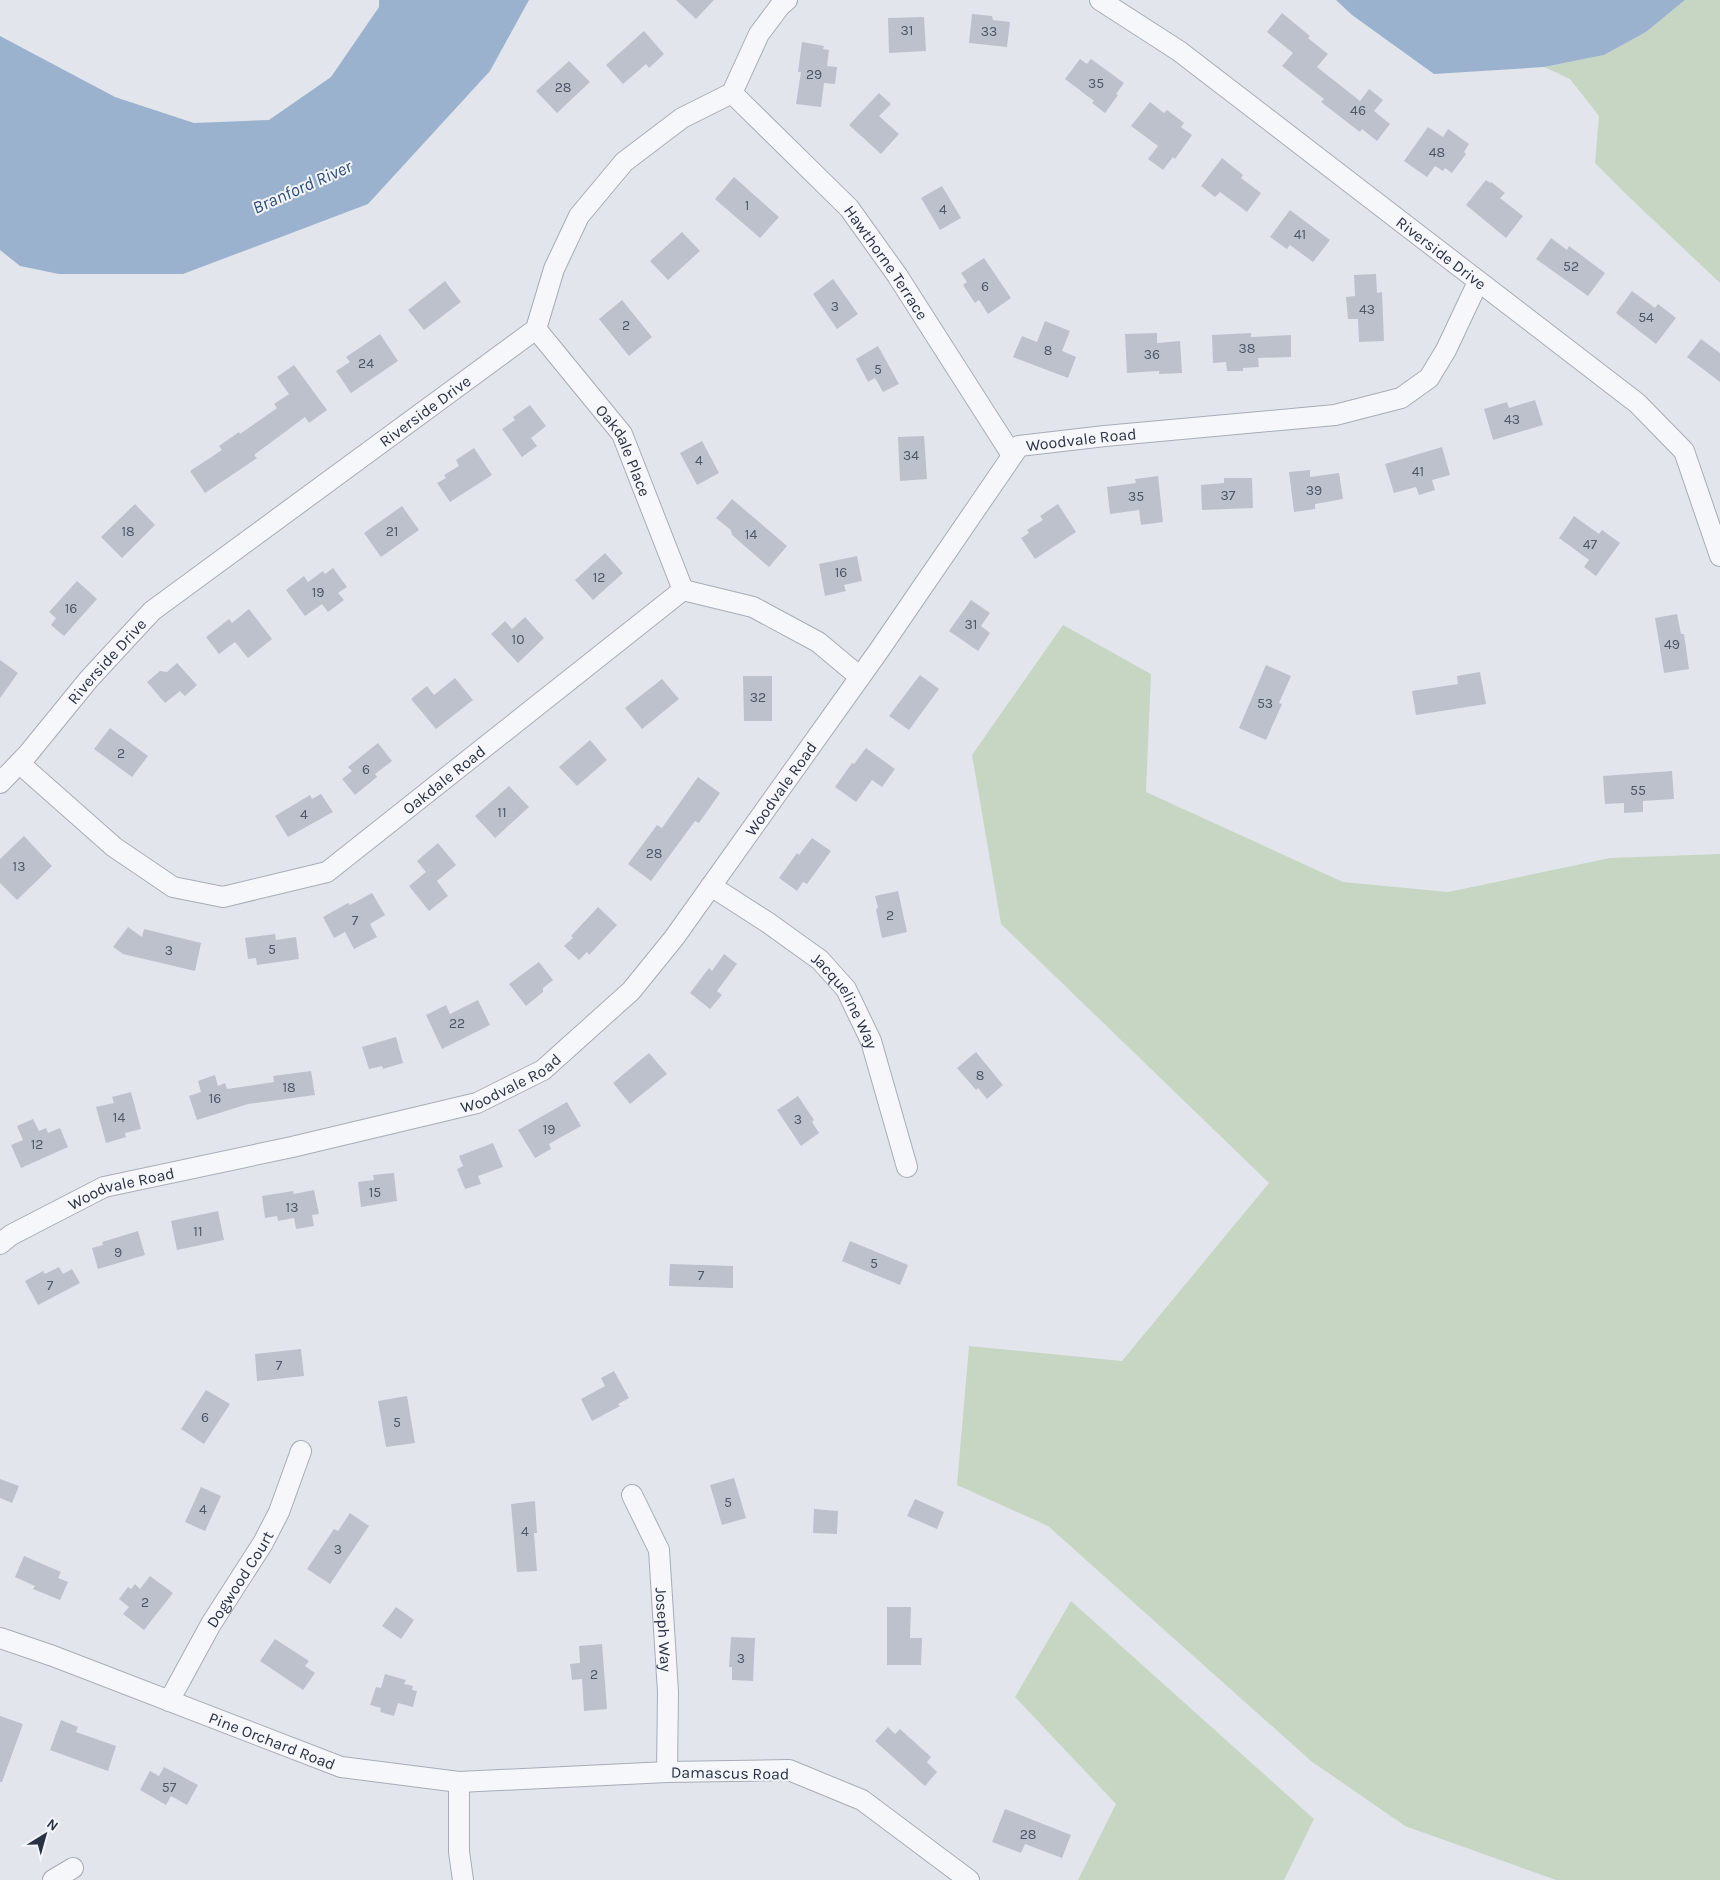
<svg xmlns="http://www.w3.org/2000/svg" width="1720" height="1880" font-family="Karla,sans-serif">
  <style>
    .green { fill: #c7d6c3 }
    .water { fill: #9bb2ce }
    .building { fill: #bcc1cc }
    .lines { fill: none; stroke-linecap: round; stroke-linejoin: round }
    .minor-casing { stroke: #a7acb7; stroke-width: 22 }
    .minor { stroke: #f6f7fa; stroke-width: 20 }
    .labels { text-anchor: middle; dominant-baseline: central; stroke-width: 4; stroke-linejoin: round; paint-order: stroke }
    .number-label { font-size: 14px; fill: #4e5667 }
    .street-label { font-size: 16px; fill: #293245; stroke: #f2f5f9 }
    .water-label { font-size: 18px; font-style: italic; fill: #2f4f7d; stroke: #f2f5f9 }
  </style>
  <rect width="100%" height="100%" fill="#e2e6ec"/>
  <path class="green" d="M1685,0h35v283l-91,-86 -34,-34 4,-47 -29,-37 -26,-12 60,-12 42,-23z
    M1063,625l88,49 -5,118 197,90 105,10 162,-34 110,-4v1026h-164l-151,-54 -94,-65 -263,-235 -91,-41 12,-139 153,15 147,-178 -268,-259 -29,-169z
    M1071,1601l243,218 -30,61h-206l38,-76 -101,-107z"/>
  <path class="water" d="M379,0h150l-39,71 -122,133 -185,70h-124l-39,-8 -20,-16v-214l115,61 79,26 75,-3 62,-43 48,-70z
    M1336,0h349l-39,32 -42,23 -60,12 -110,7 -82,-59z"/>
  <path class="building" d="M676,0h38l-18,19z
    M1282,13l28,23 -2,2 20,16 -11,13 43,34 9,-12 14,11 -9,11 16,13 -13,17 -15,-12 -2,3 -39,-30 3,-3 -42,-33 11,-13 -26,-21z
    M972,14l20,2 1,4 17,2 -3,25 -38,-4z
    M924,17l2,34 -37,2 -1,-35z
    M644,31l20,23 -15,14 -3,-4 -23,20 -17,-19z
    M802,42l22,4 -1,3 6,1 -2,16 10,1 -2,17 -11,-1 -3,24 -25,-3 5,-32h-3z
    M1080,59l7,5 4,-5 33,24 -8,11 2,1 -13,18 -13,-10 2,-2 -29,-22z
    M569,61l21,21 -33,31 -21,-22z
    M879,93l12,11 -12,12 20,18 -18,20 -32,-29z
    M1150,102l14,11 3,-3 17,13 -3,4 11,8 -17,24 -2,-2 -10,13 -15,-11 10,-13 -27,-20z
    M1428,127l15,10 5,-8 21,15 -5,8 2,2 -14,19 -7,-5 -2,3 -8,-5 -8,11 -23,-16z
    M1222,158l21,17 -2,3 20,15 -14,19 -27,-20 -5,5 -14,-11z
    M734,177l45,40 -19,21 -45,-39z
    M1486,180l4,3 1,-1 14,11 -5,5 23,18 -17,22 -40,-33z
    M942,186l19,32 -21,12 -19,-32z
    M1290,210l40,30 -17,22 -23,-17 -3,4 -17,-12z
    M682,232l18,19 -32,29 -18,-19z
    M1551,238l16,12 2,-4 36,27 -17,23 -52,-37z
    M984,258l27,40 -23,16 -9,-14 -4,3 -12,-18 4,-3 -6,-9z
    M1376,274l1,19 5,-1 2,49 -25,1 -1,-23h-10l-2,-22 9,-1 -1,-21z
    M833,279l25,35 -21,15 -24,-35z
    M445,281l16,21 -37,28 -16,-20z
    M1632,291l23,17 3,-4 18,14 -20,26 -40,-31z
    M622,300l30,37 -23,19 -30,-37z
    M1045,321l25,10 -8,20 14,6 -8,21 -55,-21 9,-21 15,6z
    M1157,333v10l23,-2 2,32 -23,1v-3l-32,2 -2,-39z
    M1251,333v4l40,-2v22l-33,1 1,9 -16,1v3h-16l-1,-9 -13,1 -1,-28z
    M380,334l18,27 -47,32 -15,-22 14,-9 -4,-5z
    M1701,339l19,14v29l-33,-25z
    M878,346l21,38 -16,8 -8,-14 -7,4 -12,-23z
    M294,365l33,45 -18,13 -4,-6 -51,38 3,3 -52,35 -15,-22 32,-21 -3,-4 20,-14 1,2 37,-26 -3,-4 15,-10 -12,-17z
    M1535,400l8,25 -50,15 -9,-31 23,-7 2,6z
    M530,405l16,21 -15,12 6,8 -15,11 -20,-28 13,-9 -2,-3z
    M924,436l3,43 -27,2 -2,-44z
    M702,441l17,32 -22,12 -17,-32z
    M1442,447l8,28 -18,5 3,10 -16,5 -3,-8 -22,6 -9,-29z
    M474,448l18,27 -42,27 -13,-19 9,-5 -2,-3 15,-9 -3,-6z
    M1310,470v7l29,-4 4,26 -28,5v5l-21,3 -5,-40z
    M1158,476l5,46 -22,3 -2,-15 -29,4 -3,-27 29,-4 -1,-4z
    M1224,478h28l1,30 -51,2 -1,-25 23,-2z
    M732,499l55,47 -18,21 -37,-32 -1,-5 -15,-12z
    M135,504l20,21 -33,33 -21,-21z
    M1058,504l18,28 -41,27 -14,-21 8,-5 -2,-3 16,-10 -3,-4z
    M402,506l17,24 -38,27 -17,-24z
    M1574,516l25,18 3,-4 18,13 -24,33 -12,-9 5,-7 -30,-22z
    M605,553l18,20 -30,27 -18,-20z
    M857,556l5,25 -18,4 2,6 -21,5 -6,-32z
    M333,568l14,19 -9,6 6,7 -16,12 -6,-8 -17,12 -19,-26 18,-14 4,6 15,-11 2,3z
    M77,581l20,18 -33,37 -13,-11 5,-7 -7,-6z
    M971,600l19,13 -9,13 9,7 -12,18 -29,-20z
    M249,609l23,30 -24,19 -13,-16 -16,12 -13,-17 23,-18 3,4z
    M1677,614l4,20h3l5,35 -25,4 -9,-55z
    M525,617l19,21 -26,25 -27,-29 14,-13 7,8z
    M0,660l18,13 -18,25z
    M177,663l20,22 -12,11 -5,-5 -15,12 -18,-21 13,-11 7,1z
    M1266,665l25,11 -12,27 3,1 -16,36 -27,-12z
    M1480,672l6,32 -70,11 -4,-24 46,-7 -1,-8z
    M920,675l19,14 -30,41 -20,-14z
    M743,676h29v45h-28z
    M455,678l18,22 -37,29 -25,-30 16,-13 7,9z
    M662,679l17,20 -37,30 -17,-21z
    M110,728l38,28 -16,21 -38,-28z
    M590,740l17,20 -30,26 -18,-19z
    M378,743l14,18 -17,13 2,3 -22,18 -13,-16 10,-8 -4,-4z
    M866,748l29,21 -13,18 -10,-7 -16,22 -21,-15 17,-24 2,1z
    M1672,771l2,28 -31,2v11l-19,1v-10l-19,1 -2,-28z
    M698,777l22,16 -21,30 -4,-2 -44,60 -23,-17 29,-39 5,3z
    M509,786l20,21 -34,31 -20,-22z
    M321,794l12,18 -45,25 -13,-21 35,-21 2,4z
    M24,836l28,30 -35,34 -17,-17v-24z
    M812,838l19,13 -24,33 -4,-2 -6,9 -18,-13 18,-25 2,2z
    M438,843l18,22 -19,16 11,15 -19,15 -20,-25 17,-14 -9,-11z
    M898,891l9,41 -25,6 -6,-28 2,-3 -3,-11z
    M372,893l13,22 -15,9 7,13 -23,12 -9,-17 -11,6 -11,-21 25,-14 2,2z
    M598,907l19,18 -28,30 -2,-3 -8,8 -15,-14 9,-8 -2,-2z
    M128,927l14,10 2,-8 57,14 -6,28 -72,-17 -10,-7z
    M275,934l1,6 20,-3 3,22 -42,6 -1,-7 -8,1 -3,-21z
    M724,954l13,10 -20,27 5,4 -12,14 -20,-16 19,-25 3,3z
    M539,962l14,18 -10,8v4l-17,14 -17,-22z
    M478,1000l12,25 -48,24 -16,-34 20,-10 4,9z
    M396,1037l7,26 -20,6 -1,-3 -13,3 -7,-22z
    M976,1052l27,33 -16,14 -9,-11 -2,2 -19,-22z
    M649,1053l18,21 -37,30 -17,-21z
    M311,1071l4,24 -67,9 -51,16 -8,-24 12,-4 -3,-11 17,-6 3,11 7,-3 2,6 47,-7 -1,-6z
    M131,1092l10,37 -16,4 1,4 -20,6 -10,-36 18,-4 -2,-6z
    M798,1096l16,24 -2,2 7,11 -18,13 -24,-36z
    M567,1102l14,24 -32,18 2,5 -16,9 -17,-28z
    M33,1119l6,12 7,-3 2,5 12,-5 8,19 -47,21 -10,-23 12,-5 -6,-14z
    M493,1143l10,24 -25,9 3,8 -16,5 -8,-20 6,-3 -4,-10z
    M394,1173l3,28 -36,6 -3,-25 16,-2 -1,-5z
    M314,1190l5,24 -7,1 2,11 -18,3 -2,-11 -16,3 -1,-5 -12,2 -3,-22 31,-5 1,3z
    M218,1211l6,29 -47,10 -6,-29z
    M138,1231l7,24 -47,14 -6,-21 11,-3 -1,-3z
    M850,1241l58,24 -8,20 -58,-24z
    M670,1264l63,2v22l-64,-2z
    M59,1267l4,7 9,-5 8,14 -42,22 -13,-24 18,-10 2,3z
    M301,1349l3,27 -47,5 -2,-27z
    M614,1371l15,27 -11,6 2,2 -28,15 -11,-22 24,-13 -4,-8z
    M206,1390l24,14 -26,40 -23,-15z
    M407,1396l8,47 -29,4 -8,-46z
    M734,1478l12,40 -24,7 -12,-40z
    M0,1479l19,7 -7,17 -12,-5z
    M201,1487l20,9 -16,35 -20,-9z
    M915,1499l29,13 -7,17 -30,-13z
    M535,1501l2,32h-3l3,38 -20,1 -6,-68z
    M814,1509l24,2 -1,23 -24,-1z
    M350,1513l19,13 -39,58 -23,-15 27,-40 4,2z
    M24,1556l37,16 -3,6 10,4 -8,18 -27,-11 2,-3 -20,-9z
    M150,1576l23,17 -29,37 -21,-16 6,-7 -10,-8 9,-12 3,2 4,-5 5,5z
    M396,1607l18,13 -13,19 -19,-13z
    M887,1607h24l-1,31h12l-1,27h-34z
    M731,1637l24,1 -2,43 -21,-1v-13h-3z
    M275,1639l34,22 -4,5 10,7 -12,17 -43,-29z
    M602,1644l5,65 -23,2 -2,-32 -10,1 -2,-16 10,-1 -1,-17z
    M385,1674l21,6 -2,4 9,2 -1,4 5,1 -4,16 -15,-4 -4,13 -14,-4 1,-4 -11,-3 6,-18 5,1z
    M0,1716l23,8 -21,58h-2z
    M61,1720l17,7 -2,5 40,14 -8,25 -58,-21z
    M888,1727l7,7 5,-5 31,28 -4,5 10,10 -12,14 -50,-45z
    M164,1767l34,18 -11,20 -16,-9 -5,9 -26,-15 10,-19 9,5z
    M1005,1809l66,26 -9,23 -37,-14 -4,9 -29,-11z"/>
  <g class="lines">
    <defs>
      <g id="minor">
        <path id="s1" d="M1100,0l79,51 458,352 47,48 36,105"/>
        <path id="s2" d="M732,93l117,115 48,67 115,180"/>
        <path id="s3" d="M536,329l86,105 61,156"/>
        <path id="s4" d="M19,763l95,84 59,40 50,10 104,-25 356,-282 70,17 65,35 42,35"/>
        <path id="s5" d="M0,783l27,-28 62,-76 63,-68 384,-282 18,-60 25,-53 45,-54 58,-44 50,-25 27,-59 21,-28 7,-6"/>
        <path id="s6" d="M711,886l56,36 53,38 26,29 25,52 36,126"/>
        <path id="s7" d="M0,1244l11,-9 93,-48 188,-40 185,-44 66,-33 88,-79 43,-53 206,-289 139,-203 86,-10 230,-21 66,-17 28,-20 17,-28 32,-68"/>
        <path id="s8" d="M632,1495l27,55 9,142 -1,80"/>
        <path id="s9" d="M0,1638l53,18 288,111 118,15 208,-10 122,-2 73,30 107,80"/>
        <path id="s10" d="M169,1701l42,-77 52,-81 16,-31 22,-61"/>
        <path d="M459,1782v70l4,28"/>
        <path d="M53,1880l20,-12"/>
      </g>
    </defs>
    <use href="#minor" class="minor-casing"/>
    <use href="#minor" class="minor"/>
  </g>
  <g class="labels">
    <g class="number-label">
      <text x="907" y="30">31</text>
      <text x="989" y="31">33</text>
      <text x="814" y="74">29</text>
      <text x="1096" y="83">35</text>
      <text x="563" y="87">28</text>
      <text x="1358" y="110">46</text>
      <text x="1437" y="152">48</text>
      <text x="747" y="205">1</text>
      <text x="943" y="209">4</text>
      <text x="1300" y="234">41</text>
      <text x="1571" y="266">52</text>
      <text x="985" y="286">6</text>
      <text x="835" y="306">3</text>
      <text x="1367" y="309">43</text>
      <text x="1646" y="317">54</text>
      <text x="626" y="325">2</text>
      <text x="1247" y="348">38</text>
      <text x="1048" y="350">8</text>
      <text x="1152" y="354">36</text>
      <text x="366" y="363">24</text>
      <text x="878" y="369">5</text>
      <text x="1512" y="419">43</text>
      <text x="911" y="455">34</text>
      <text x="699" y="460">4</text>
      <text x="1418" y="471">41</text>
      <text x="1314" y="490">39</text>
      <text x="1228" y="495">37</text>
      <text x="1136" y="496">35</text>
      <text x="128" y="531">18</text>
      <text x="392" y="531">21</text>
      <text x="751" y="534">14</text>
      <text x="1590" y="544">47</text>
      <text x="841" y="572">16</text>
      <text x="599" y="577">12</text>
      <text x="318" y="592">19</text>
      <text x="71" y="608">16</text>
      <text x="971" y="624">31</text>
      <text x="518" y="639">10</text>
      <text x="1672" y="644">49</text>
      <text x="758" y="697">32</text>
      <text x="1265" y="703">53</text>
      <text x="121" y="753">2</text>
      <text x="366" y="769">6</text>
      <text x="1638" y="790">55</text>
      <text x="502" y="812">11</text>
      <text x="304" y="814">4</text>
      <text x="654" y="853">28</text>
      <text x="19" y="866">13</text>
      <text x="890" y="915">2</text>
      <text x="355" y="920">7</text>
      <text x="272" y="949">5</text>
      <text x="169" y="950">3</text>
      <text x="457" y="1023">22</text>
      <text x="980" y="1075">8</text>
      <text x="289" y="1087">18</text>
      <text x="215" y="1098">16</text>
      <text x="119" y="1117">14</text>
      <text x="798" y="1119">3</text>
      <text x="549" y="1129">19</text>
      <text x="37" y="1144">12</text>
      <text x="375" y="1192">15</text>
      <text x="292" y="1207">13</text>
      <text x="198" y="1231">11</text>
      <text x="118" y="1252">9</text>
      <text x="874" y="1263">5</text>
      <text x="701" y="1275">7</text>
      <text x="50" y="1285">7</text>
      <text x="279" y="1365">7</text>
      <text x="205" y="1417">6</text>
      <text x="397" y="1422">5</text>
      <text x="728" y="1502">5</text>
      <text x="203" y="1509">4</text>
      <text x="525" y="1531">4</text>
      <text x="338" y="1549">3</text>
      <text x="145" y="1602">2</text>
      <text x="741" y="1658">3</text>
      <text x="594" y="1674">2</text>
      <text x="169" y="1787">57</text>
      <text x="1028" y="1834">28</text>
    </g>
    <g class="street-label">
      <text stroke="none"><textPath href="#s1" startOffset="425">Riverside Drive</textPath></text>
      <text stroke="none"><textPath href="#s2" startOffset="230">Hawthorne Terrace</textPath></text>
      <text stroke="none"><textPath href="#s5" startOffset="568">Riverside Drive</textPath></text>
      <text stroke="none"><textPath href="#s7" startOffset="1425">Woodvale Road</textPath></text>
      <text stroke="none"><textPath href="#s3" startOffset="151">Oakdale Place</textPath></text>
      <text stroke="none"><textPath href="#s5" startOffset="162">Riverside Drive</textPath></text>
      <text stroke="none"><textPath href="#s4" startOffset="505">Oakdale Road</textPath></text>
      <text stroke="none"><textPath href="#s7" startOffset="945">Woodvale Road</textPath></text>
      <text stroke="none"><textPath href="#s6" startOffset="180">Jacqueline Way</textPath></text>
      <text stroke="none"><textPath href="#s7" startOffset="540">Woodvale Road</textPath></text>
      <text stroke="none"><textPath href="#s7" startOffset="135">Woodvale Road</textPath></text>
      <text stroke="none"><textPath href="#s10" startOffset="141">Dogwood Court</textPath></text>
      <text stroke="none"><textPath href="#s8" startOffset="141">Joseph Way</textPath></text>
      <text stroke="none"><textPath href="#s9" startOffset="291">Pine Orchard Road</textPath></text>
      <text transform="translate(730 1773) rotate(1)">Damascus Road</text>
    </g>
    <g class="water-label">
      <text transform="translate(302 187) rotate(-24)">Branford River</text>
    </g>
  </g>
  <g transform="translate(45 1835) rotate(37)" stroke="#f2f5f9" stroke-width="4" paint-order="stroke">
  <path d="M0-4L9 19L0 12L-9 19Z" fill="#293245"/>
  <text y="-8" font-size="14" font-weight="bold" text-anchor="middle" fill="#293245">N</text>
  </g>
</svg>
